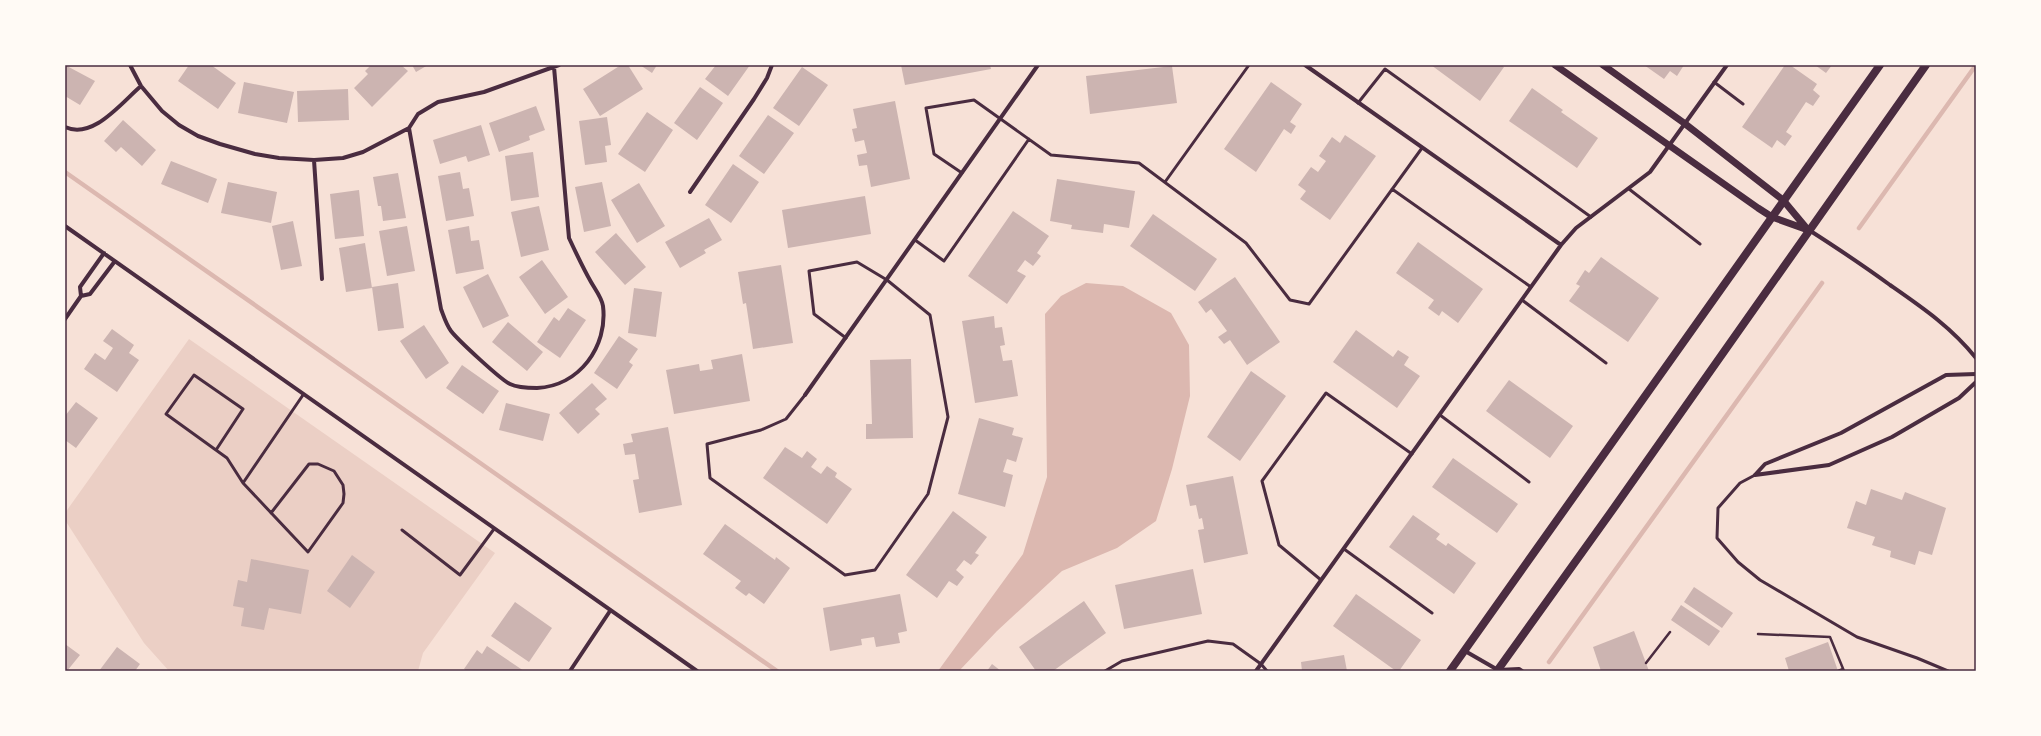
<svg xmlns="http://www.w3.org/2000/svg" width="2041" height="736" font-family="Quicksand,sans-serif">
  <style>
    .green { fill: #ebcfc5 }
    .water { fill: #dcb8b0 }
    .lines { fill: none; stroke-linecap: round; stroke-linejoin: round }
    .stream { stroke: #dcb8b0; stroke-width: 4.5 }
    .building { fill: #ccb4b1 }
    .path { stroke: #4a2c40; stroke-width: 2.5 }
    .service { stroke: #4a2c40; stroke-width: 3 }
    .minor { stroke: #4a2c40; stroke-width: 4 }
    .tertiary { stroke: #4a2c40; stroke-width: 7 }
    .secondary { stroke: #4a2c40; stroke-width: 8 }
    .neatline { fill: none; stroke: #4a2c40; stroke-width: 1.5 }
  </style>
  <rect width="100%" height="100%" fill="#f7e1d7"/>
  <path class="green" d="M189,339l306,214 -72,100 -5,18h-249l-25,-28 -79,-123v-7z"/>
  <path class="water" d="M1086,283l37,3 48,27 18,32 1,51 -18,73 -16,52 -39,27 -55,23 -65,60 -38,40h-21l85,-117 24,-77 -2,-163 16,-18z"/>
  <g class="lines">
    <path class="stream" d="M65,172l712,499
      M1859,228l117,-163
      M1549,662l273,-379"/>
  </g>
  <path class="building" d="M65,65l30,16 -15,24 -15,-9z
    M189,65h22l25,18 -18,26 -40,-28z
    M371,65h30l7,6 -36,36 -18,-19 14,-14 -3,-3z
    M412,65h16l-12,7z
    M621,65h7l15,24 -43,27 -17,-27z
    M640,65h17l-5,8z
    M716,65h34l-22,31 -23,-17z
    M901,65h89l1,4 -86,16z
    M1431,65h70l3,2 -24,34z
    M1644,65h40l-7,11 -7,-5 -6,8z
    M1785,65h5l27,19 -4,6 7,6 -7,10 -7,-4 -20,30 6,4 -7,10 -8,-6 -5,8 -30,-21z
    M1815,65h17l-6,8z
    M1172,66l5,37 -87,11 -4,-38z
    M802,67l26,18 -29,41 -26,-18z
    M244,82l50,10 -7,31 -49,-10z
    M1271,82l31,22 -12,18 6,4 -5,8 -7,-5 -28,43 -32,-23z
    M700,87l23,16 -26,37 -23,-17z
    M1532,88l31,22 -2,2 37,26 -21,30 -68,-47z
    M348,89l1,31 -51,2 -1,-31z
    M895,101l15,78 -39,8 -4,-22 -8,1 -2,-11 10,-2 -3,-13 -9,2 -3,-13 5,-1 -4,-19z
    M536,106l9,24 -16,6 1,4 -31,12 -10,-29z
    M647,112l26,18 -28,42 -27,-18z
    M768,115l26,18 -30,41 -25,-18z
    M607,117l4,28 -6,1 2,16 -22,3 -6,-44z
    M123,120l33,30 -14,16 -21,-19 -5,5 -12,-11z
    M481,125l9,30 -22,7 -2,-6 -26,8 -7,-24z
    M1345,135l31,21 -46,64 -30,-21 6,-8 -8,-6 13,-18 7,5 8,-11 -7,-5 13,-19 8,6z
    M533,152l6,45 -28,4 -6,-45z
    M171,161l46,18 -9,24 -47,-19z
    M733,164l26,18 -28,41 -26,-18z
    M460,172l3,17 6,-1 5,28 -28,5 -8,-45z
    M398,173l8,45 -23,3 -2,-15h-3l-5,-29z
    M1057,179l78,12 -6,37 -25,-4 -1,9 -32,-4 1,-4 -22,-4z
    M228,182l49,10 -6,31 -50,-10z
    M602,182l9,44 -27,6 -9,-45z
    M639,183l26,43 -28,17 -26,-43z
    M359,190l5,46 -29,3 -5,-45z
    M865,196l6,38 -83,14 -6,-38z
    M539,206l10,44 -28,7 -10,-45z
    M1013,211l36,25 -12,17 4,3 -8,10 -8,-6 -8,11 9,5 -19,28 -39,-28z
    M1153,214l64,45 -22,32 -65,-45z
    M709,218l13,22 -18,10 2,3 -26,15 -15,-26z
    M293,221l9,45 -21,4 -9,-44z
    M407,226l8,45 -28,5 -8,-45z
    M469,226l2,15 8,-1 5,29 -28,5 -8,-44z
    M616,233l30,34 -21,18 -30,-33z
    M1418,242l65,47 -25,34 -16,-12 -3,5 -11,-8 6,-8 -38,-27z
    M365,243l7,45 -26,4 -7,-44z
    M1601,257l58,41 -31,44 -59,-41 11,-15 -4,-2 9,-14 4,3z
    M542,260l26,37 -23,17 -26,-37z
    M781,265l12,78 -40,6 -7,-46 -3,1 -5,-32z
    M488,274l21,42 -26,12 -20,-41z
    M1235,277l45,65 -33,23 -17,-25 -6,4 -6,-7 9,-6 -16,-22 -5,4 -8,-11z
    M398,283l6,45 -26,3 -6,-44z
    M634,288l28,4 -6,45 -28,-4z
    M568,308l18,12 -26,38 -23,-16 17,-25 5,4z
    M994,316l1,12 7,-1 3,18 -5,1 3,15 9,-1 6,36 -43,7 -13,-82z
    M508,322l35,30 -16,19 -35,-29z
    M424,325l25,38 -23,16 -26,-38z
    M112,329l22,16 -5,8 10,7 -22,32 -33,-23 11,-16 10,7 8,-12 -10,-7z
    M1356,330l37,27 5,-7 11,7 -5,8 16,11 -23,32 -64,-46z
    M619,336l19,13 -9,13 4,3 -16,24 -23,-16z
    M742,354l8,47 -76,13 -8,-44 33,-6 1,7 13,-2 -2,-9z
    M911,359l2,79 -47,1v-15h6l-2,-64z
    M462,365l37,26 -16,23 -37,-26z
    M1251,371l35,25 -46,65 -33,-24z
    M1509,380l64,46 -23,32 -64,-47z
    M592,383l15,16 -12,10 5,5 -22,20 -19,-21z
    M76,402l22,16 -22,30 -11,-8v-24z
    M506,403l44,11 -7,27 -44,-11z
    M979,418l35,10 -2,7 11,3 -7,24 -9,-3 -4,13 10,3 -8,32 -47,-13z
    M668,427l14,78 -43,8 -6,-33 6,-1 -4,-25 -10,1 -2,-11 10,-2 -2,-8z
    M785,447l17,11 5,-7 10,8 -6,8 10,7 6,-8 10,7 -2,4 17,12 -25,35 -64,-46z
    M1453,458l65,46 -21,29 -65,-46z
    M1233,476l15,78 -44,9 -6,-33 6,-1 -2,-11 -3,1 -3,-14 -6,1 -4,-21z
    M1871,489l31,11 3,-8 41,16 -14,47 -13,-4 -4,14 -25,-8 1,-6 -19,-6 3,-8 -28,-9 9,-27 10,4z
    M953,511l34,26 -12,16 4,2 -8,10 -7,-5 -8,10 8,7 -7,9 -8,-5 -12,17 -31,-23z
    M1413,515l27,19 -4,5 10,7 2,-3 28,20 -22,31 -65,-47z
    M725,524l50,36 1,-3 14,11 -26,36 -15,-11 -3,3 -11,-8 6,-7 -38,-27z
    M352,555l23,17 -25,36 -23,-17z
    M251,559l58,11 -8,44 -32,-6 -5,22 -23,-4 3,-18 -11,-2 5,-26 9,2z
    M1193,569l9,45 -78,15 -9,-44z
    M1694,587l39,26 -11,15 -38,-26z
    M900,594l7,37 -9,2 2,10 -24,4 -2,-10 -13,2 1,6 -32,6 -7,-43z
    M1356,594l65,46 -22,31h-3l-63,-45z
    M1084,601l22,32 -53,38h-17l-17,-24z
    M515,602l37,26 -23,34 -38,-26z
    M1681,605l39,26 -11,15 -38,-26z
    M1634,631l15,40h-48l-8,-24z
    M1828,642l10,29h-49l-4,-13z
    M65,644l15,11 -13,16h-2z
    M487,646l37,25h-57l-3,-2 13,-19 5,4z
    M117,647l23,17 -5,7h-36z
    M1344,655l3,16h-45l-1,-9z
    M992,664l9,7h-14z"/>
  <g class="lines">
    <path class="path" d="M1758,634l72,3 14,34
      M1646,663l24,-31
      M1838,671l5,-2"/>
    <path class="service" d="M1714,82l29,22
      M1358,103l27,-34 206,148
      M962,173l-28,-19 -8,-46 48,-8 77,55 88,8 107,80 44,57 19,4 113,-156
      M1165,182l84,-117
      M1392,189l139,98
      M1629,189l71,55
      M915,240l29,21 85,-122
      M1522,300l84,63
      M805,395l-19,24 -25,11 -54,14 3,34 135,97 30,-5 53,-76 20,-77 -18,-102 -43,-35 -30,-18 -48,9 5,43 32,24
      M1440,415l89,67
      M216,450l27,-41 -49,-34 -28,39 61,44 16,25
      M1755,475l-15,8 -22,25 -1,30 21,24 22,18 97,57 60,21 31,13
      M271,513l38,-49h9l16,7 9,14 1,9 -1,9 -35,49 -65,-69 60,-88
      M402,530l58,45 34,-46
      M1344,549l88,64
      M1321,580l-42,-35 -17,-64 64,-88 86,61
      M1105,671l17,-10 86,-20 25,3 28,20 6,7"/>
    <path class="minor" d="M130,65l11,21 21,25 17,14 19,11 22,8 35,10 24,4 35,2 29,-2 20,-6 46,-24 9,-14 20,-12 46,-10 75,-27
      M1305,65l256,180
      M65,127c28,13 56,-24 76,-41
      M409,128l32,181c3,8 5,15 10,22 7,9 50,49 59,53 8,4 18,4 27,4 42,-2 71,-41 66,-82 -1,-8 -8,-17 -12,-24 -8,-14 -15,-29 -22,-44l-15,-171
      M314,160l8,119
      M690,192l64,-93 13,-21 5,-13
      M65,226l632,445
      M1809,230c28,18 55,36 81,55 33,23 61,42 86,73
      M81,296l-1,-9 24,-34
      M65,319l16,-23 9,-2 25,-33
      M805,395l233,-330
      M1755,475l10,-11 76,-31 105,-58 30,-1
      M1755,475l74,-10 63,-28 67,-39 17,-16
      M1465,651l33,19 21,-1 3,2
      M570,671l40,-60
      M1256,671l305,-426 15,-17 74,-56 77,-107"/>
    <path class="tertiary" d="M1555,65l203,143 14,9 36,13
      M1603,65l81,58 99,77 25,30"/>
    <path class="secondary" d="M1450,671l430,-606
      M1497,671l114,-159 315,-447"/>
  </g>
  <rect width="2041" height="736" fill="none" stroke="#fffaf5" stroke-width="132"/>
  <rect x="66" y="66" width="1909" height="604" class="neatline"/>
</svg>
